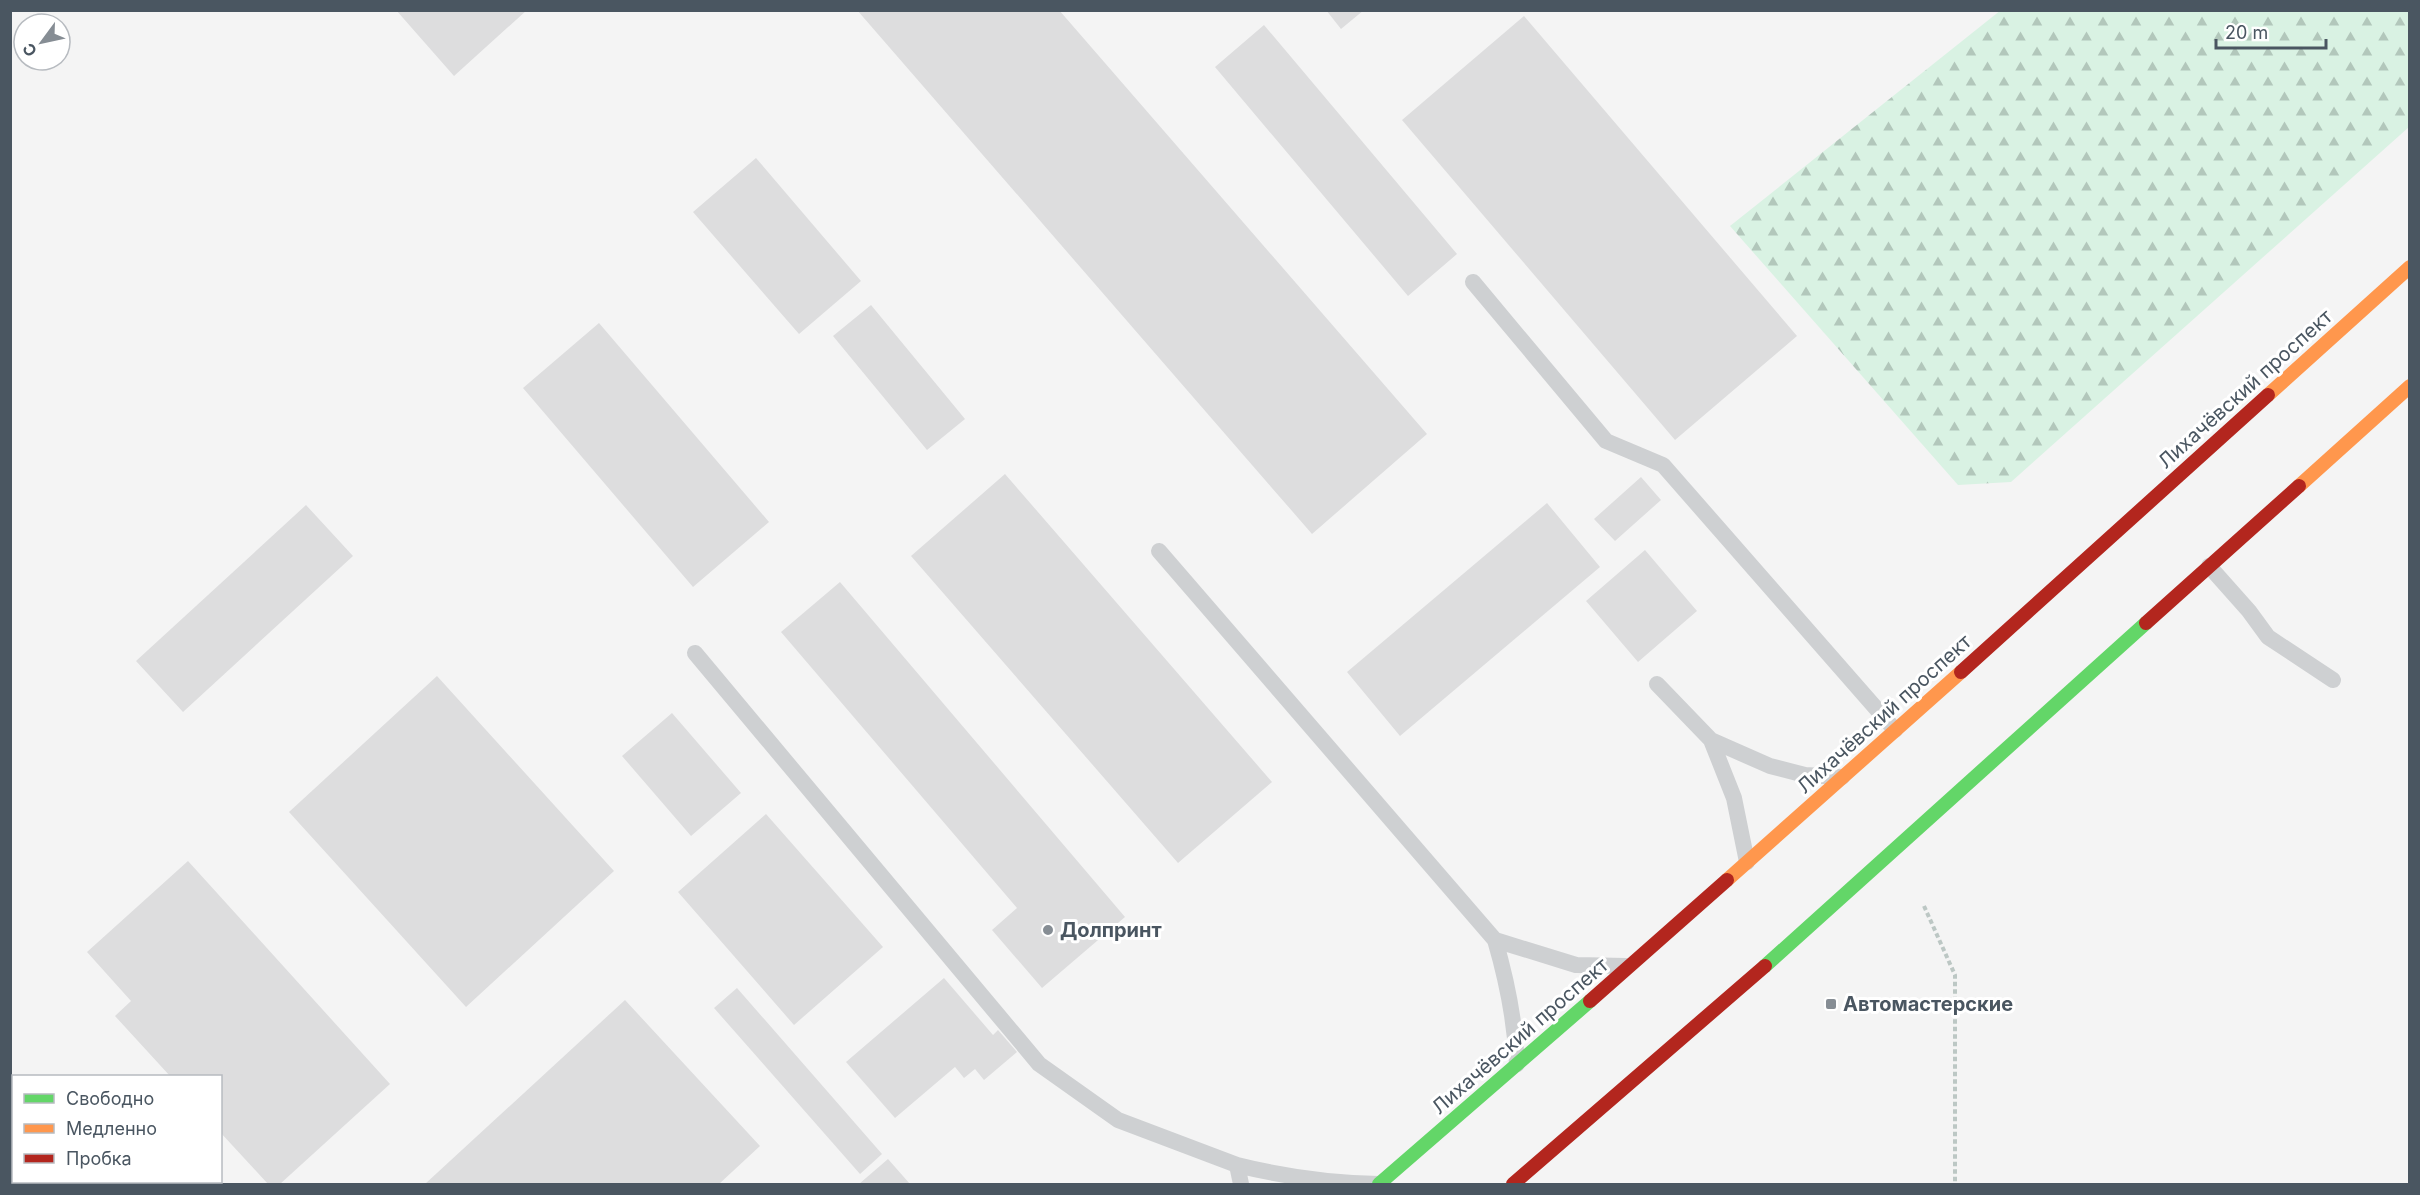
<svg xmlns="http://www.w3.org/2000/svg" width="2420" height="1195" font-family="Inter,sans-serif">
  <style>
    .forest { fill: url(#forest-firs) }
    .building { fill: #ddddde }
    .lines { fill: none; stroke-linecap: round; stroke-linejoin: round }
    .path { stroke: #bcc7c4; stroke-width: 4; stroke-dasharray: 4.5 3; stroke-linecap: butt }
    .lane { stroke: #ced0d2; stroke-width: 16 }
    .fast { stroke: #63d668; stroke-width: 14 }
    .slow { stroke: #ff974d; stroke-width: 14 }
    .jam { stroke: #b3261e; stroke-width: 14 }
    .poi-dot { fill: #868d94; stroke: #fff; stroke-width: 2 }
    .labels { text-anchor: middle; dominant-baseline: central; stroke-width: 6; stroke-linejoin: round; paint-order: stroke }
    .street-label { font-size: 20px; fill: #4a5661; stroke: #fff }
    .poi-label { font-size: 20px; font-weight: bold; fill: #4a5661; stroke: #fff; text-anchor: start }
  </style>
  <defs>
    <pattern id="forest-firs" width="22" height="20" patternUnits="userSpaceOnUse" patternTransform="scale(1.5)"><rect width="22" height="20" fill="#d9f2e3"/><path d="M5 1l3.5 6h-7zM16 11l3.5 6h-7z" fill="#b2c7bb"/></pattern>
  </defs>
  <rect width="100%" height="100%" fill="#f4f4f4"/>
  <path class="forest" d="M2001,10l408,1v116l-398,355 -53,3 -228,-259z"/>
  <path class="building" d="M396,10h131l-73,66z
    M857,10h202l368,424 -115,100z
    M1326,10h38l-23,19z
    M1524,16l273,320 -122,104 -273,-320z
    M1264,25l193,229 -49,42 -193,-229z
    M756,158l105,123 -62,53 -106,-122z
    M871,305l94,114 -38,31 -94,-114z
    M599,323l170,199 -76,65 -170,-199z
    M1005,474l267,308 -94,81 -267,-307z
    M1641,477l20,23 -46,41 -21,-22z
    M1547,503l53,64 -200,169 -53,-64z
    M306,505l47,51 -170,156 -47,-51z
    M1645,550l52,61 -59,51 -52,-61z
    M840,582l285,335 -83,71 -50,-58 25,-22 -236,-276z
    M437,676l177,195 -148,136 -177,-195z
    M672,713l69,80 -50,43 -69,-80z
    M766,814l117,133 -89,78 -116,-133z
    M188,861l202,223 -110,100h-12l-48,-52v-56h-50l-55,-60 16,-15 -44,-49z
    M944,978l49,57 5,-5 19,22 -33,28 -9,-11 -11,9 -9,-11 -60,51 -49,-56z
    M737,988l145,166 -22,20 -146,-166z
    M625,1000l135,146 -41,38h-294z
    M888,1159l22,25h-51z
    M103,1182h62l3,2h-68z"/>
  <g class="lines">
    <path class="path" d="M1924,906l31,69v209"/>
    <path class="lane" d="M1473,282l133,159 57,24 232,265
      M1159,551l336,389
      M2209,566l40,45 19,26 65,43
      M695,653l344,411 79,56 119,45
      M1657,684l54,56
      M1747,862l-13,-64 -23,-58 59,26 35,9 37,2
      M1517,1064c-2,-43 -10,-83 -22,-124l81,25 50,1
      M1241,1184l-4,-19c48,12 93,18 142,19"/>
    <path class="fast" d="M1765,966l381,-343
      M1379,1184l211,-183"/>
    <path class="slow" d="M2268,395l142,-128
      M2299,486l111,-100
      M1727,880l234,-208"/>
    <path class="jam" d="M2146,623l153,-137
      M1961,672l307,-277
      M1590,1001l137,-121
      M1513,1184l252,-218"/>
  </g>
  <g class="poi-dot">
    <circle cx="1048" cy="930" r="6"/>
    <rect x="1825" y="998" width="12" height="12" rx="3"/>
  </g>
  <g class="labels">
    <g class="street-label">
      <text transform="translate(2245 389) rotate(-42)">Лихачёвский проспект</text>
      <text transform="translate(1884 714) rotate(-42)">Лихачёвский проспект</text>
      <text transform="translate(1520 1036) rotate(-41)">Лихачёвский проспект</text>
    </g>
    <g class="poi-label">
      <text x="1060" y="930">Долпринт</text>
      <text x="1843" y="1004">Автомастерские</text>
    </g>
  </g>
  <rect width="2420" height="1195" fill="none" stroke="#4a5661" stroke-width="24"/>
  <rect x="12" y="1075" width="210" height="108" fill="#ffffff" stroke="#b7bbc0" stroke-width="1.5"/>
  <rect x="24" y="1094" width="30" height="9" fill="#63d668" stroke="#b7bbc0" stroke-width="1.5"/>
  <text x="66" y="1105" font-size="18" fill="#4a5661">Свободно</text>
  <rect x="24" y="1124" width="30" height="9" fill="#ff974d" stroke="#b7bbc0" stroke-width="1.5"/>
  <text x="66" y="1135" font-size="18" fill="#4a5661">Медленно</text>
  <rect x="24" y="1154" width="30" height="9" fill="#b3261e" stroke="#b7bbc0" stroke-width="1.5"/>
  <text x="66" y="1165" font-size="18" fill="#4a5661">Пробка</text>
  <g transform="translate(42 42) rotate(237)"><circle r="28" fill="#ffffff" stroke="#b7bbc0" stroke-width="1.5"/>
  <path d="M0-4.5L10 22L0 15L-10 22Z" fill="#868d94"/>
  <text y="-9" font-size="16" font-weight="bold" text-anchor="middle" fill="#4a5661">С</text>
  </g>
  <path d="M2216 39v9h110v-9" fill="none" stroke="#4a5661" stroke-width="3"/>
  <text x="2225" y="39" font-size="18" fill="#4a5661" stroke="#ffffff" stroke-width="4.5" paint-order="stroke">20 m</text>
</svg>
